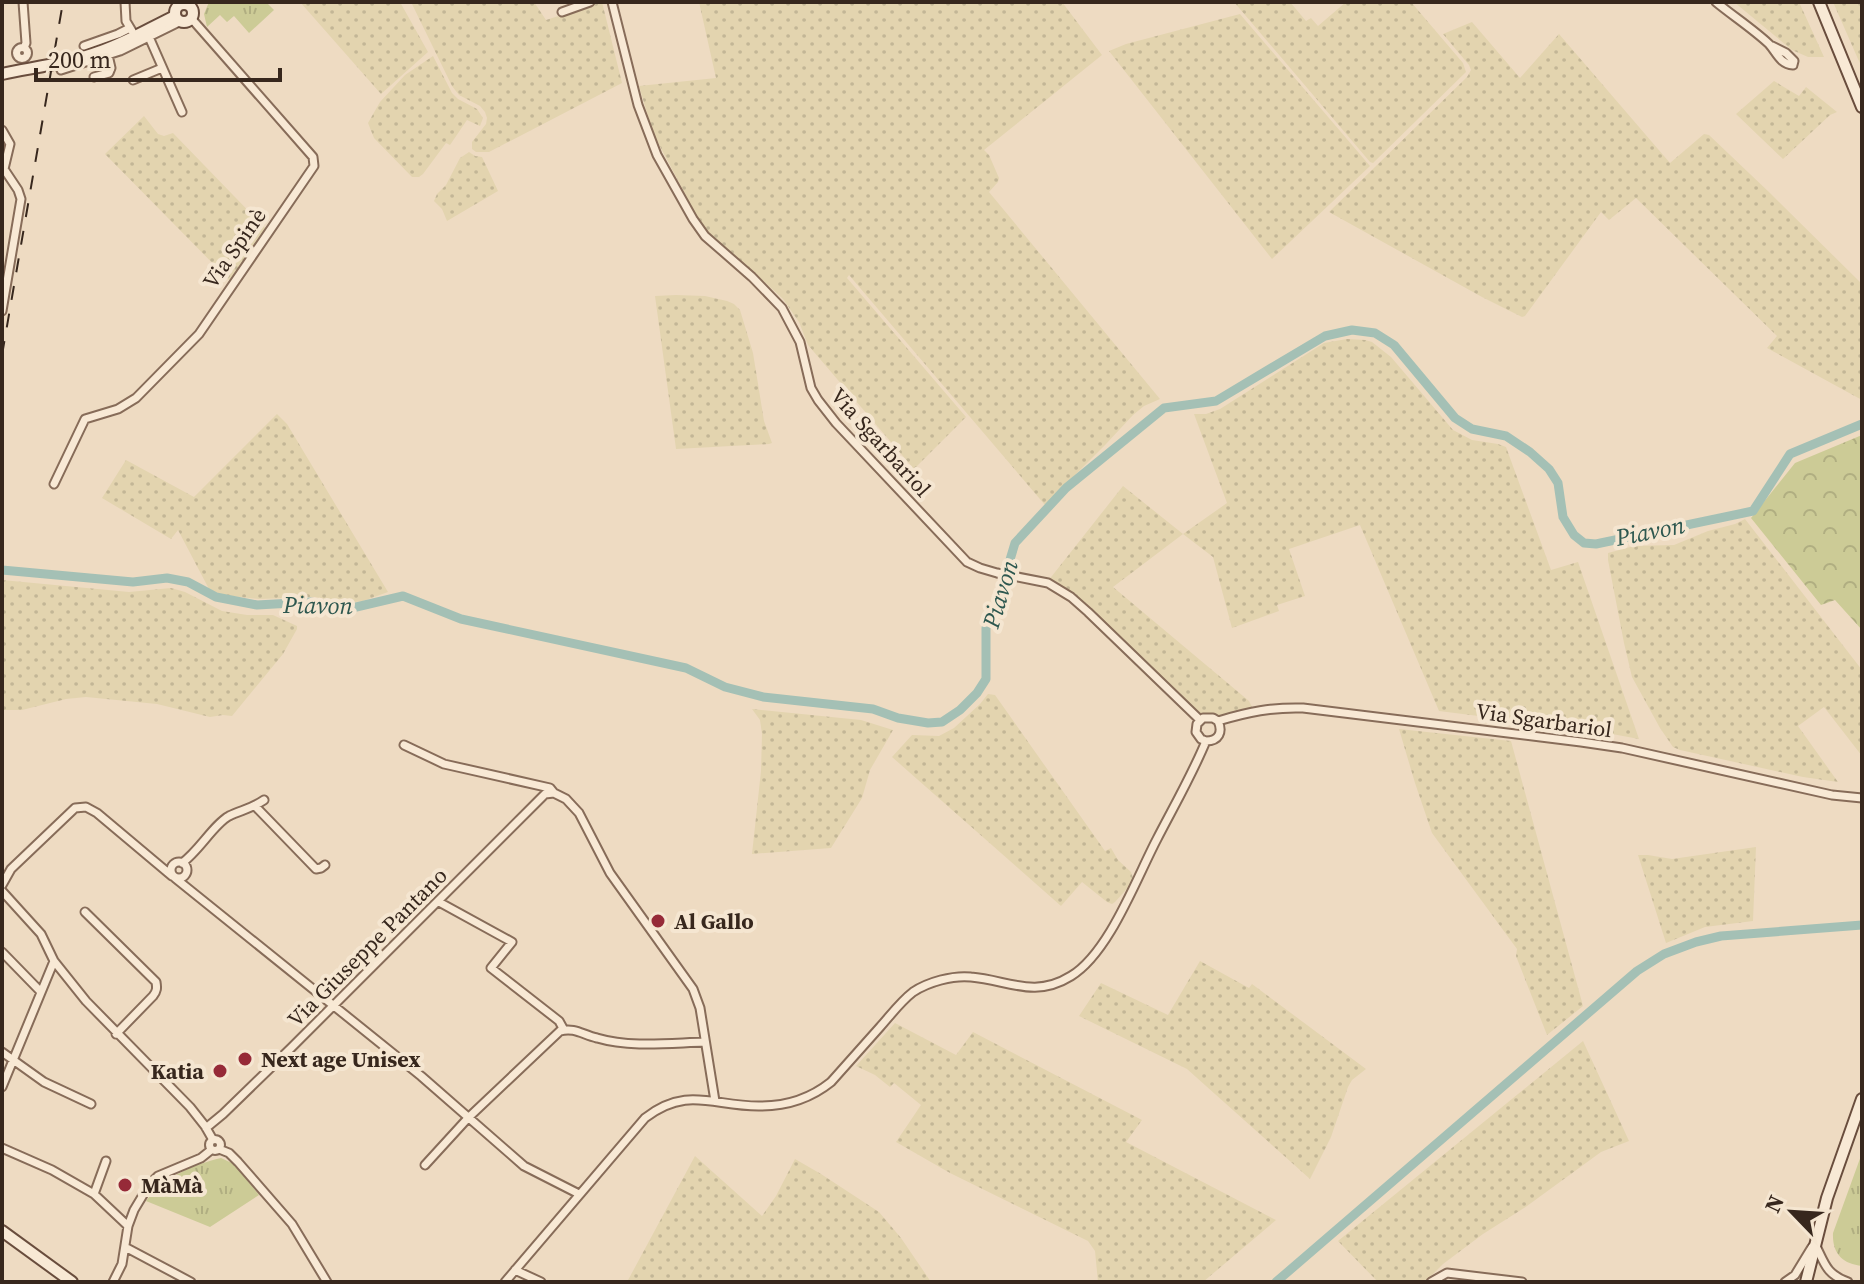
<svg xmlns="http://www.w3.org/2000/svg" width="1864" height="1284" font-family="'Source Serif 4',serif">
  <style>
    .farmland { fill: url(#farmland-dots) }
    .grass { fill: url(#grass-tufts) }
    .forest { fill: url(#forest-crowns) }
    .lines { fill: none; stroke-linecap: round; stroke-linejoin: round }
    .canal { stroke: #a4c0b5; stroke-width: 9 }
    .street-casing { stroke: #876c59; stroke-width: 11 }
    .secondary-casing { stroke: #694d3d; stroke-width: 14 }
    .street { stroke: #f8e9d5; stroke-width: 7 }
    .secondary { stroke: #f8e9d5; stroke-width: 10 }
    .rail { stroke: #37271d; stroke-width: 2; stroke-dasharray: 14 14; stroke-linecap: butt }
    .poi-dot { fill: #962a38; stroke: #f5e6d1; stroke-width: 3 }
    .labels { text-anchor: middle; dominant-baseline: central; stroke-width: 8; stroke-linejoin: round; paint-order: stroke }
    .street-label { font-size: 22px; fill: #37271d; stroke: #f5e6d1 }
    .poi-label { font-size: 22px; font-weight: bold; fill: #37271d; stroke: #f5e6d1; text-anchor: start }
    .water-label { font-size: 24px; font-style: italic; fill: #2d574f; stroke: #f5e6d1 }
  </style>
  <defs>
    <pattern id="farmland-dots" width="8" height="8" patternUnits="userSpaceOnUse" patternTransform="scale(2)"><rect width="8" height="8" fill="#e3d4af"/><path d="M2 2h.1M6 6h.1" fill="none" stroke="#c3b696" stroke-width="1.8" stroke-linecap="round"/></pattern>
    <pattern id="grass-tufts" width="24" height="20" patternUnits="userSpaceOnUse" patternTransform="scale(2)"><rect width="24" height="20" fill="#cccb96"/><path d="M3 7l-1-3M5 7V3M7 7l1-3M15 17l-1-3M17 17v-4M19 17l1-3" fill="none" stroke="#b0ae81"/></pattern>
    <pattern id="forest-crowns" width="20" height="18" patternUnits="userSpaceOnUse" patternTransform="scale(2)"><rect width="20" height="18" fill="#cccb96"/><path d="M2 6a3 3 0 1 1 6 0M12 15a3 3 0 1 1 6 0" fill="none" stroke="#b0ae81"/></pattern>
  </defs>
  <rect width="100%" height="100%" fill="#eedbc2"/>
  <path class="farmland" d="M300,2h100l28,50 -47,42z
    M411,2h123l12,18 56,-18 20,81 -133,69h-13l-4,-3v-7l14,-18 1,-6 -2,-6 -5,-6 -21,-11 -7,-9z
    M699,2h363l40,53 -118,95 5,5 10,23 -1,4 -9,10 171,207 -16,7 -11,9 -27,29 -61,61 -196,-230 -2,3 119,139 -52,52 -106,-124 -9,-23 -16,-23 -37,-34 -30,-20 -12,-15 -51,-97 -14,-47 77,-8z
    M1234,2h56l16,19 5,-3 7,8 28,-24h65l52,61 3,9 -93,91 -3,-1z
    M1734,2h65l25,55h-16l-16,-7z
    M1833,2h29v65l-4,-8z
    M1240,14l130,152 -98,93 -163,-208 17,-7z
    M1472,22l48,56 39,-44 111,129 34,-29 5,1 61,58 92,91v116l-95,-52 10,-12 -141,-138 -27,22 -8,-8 -76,104 -3,1 -40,-20 -153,-85 138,-135 4,-7 -2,-5 -26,-31z
    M433,56l19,37 6,6 19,10 6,9 -3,8 -13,-6 -17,25 -4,-2 -23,31 -4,3h-7l-38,-39 -6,-15 12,-21 25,-27z
    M1774,81l25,15 7,-9 31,25 -7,3 -47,44 -47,-45z
    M144,116l14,18 6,2 9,-3 93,96 -36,52 -125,-127z
    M469,152l6,4 7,1 16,34 -51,30 -5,-12 -8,-8 3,-7 9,-9 14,-27z
    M676,295l29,1 22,5 7,3 6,6 13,43 11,68 8,22 -3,1 -93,5 -21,-153z
    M1347,339l18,1 7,2 19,15 62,73 19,10 26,4 8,3 45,123 27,-8 61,177 -43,-8 -157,-20 -79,-186 -71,24 16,47 -28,9 2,6 -47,17 -19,-71 -30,-23 -70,53 136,114 4,8 -24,10 -28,-2 -153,-136 75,-95 60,48 44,-31 -33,-89h12l14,-5 104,-66z
    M277,414l10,10 101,168 -25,9 -16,2 -32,-6 -56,2 -37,-4 -13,-6 -31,-59 -7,9 -69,-41 24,-38 68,37z
    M1745,519l117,151v86l-38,-49 -26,19 40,56 -35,-5 -123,-27 -7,-3 -13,-19 -28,-51 -8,-34 -16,-83v-7l26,-7 40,-1 34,-14 27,-7z
    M2,580l127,12 42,-4 14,4 37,19 25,4h26l24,11v3l-14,25 -51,62 -9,-1 -13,2 -53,-13 -71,-7 -20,2 -44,11h-20z
    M988,694l7,1 110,156 6,-3 7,12 13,12 3,9 -19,21 -3,2 -5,-2 -25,-20 -21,24 -169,-149 20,-22 27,1 15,-8 26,-24z
    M752,709l109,11 32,10 -23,40 -8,28 -31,50 -79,6 9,-83 1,-37 -2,-14z
    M1399,729l112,12 72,265 -36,29 -31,-79 1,-7 -85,-116 -17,-50z
    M1756,847l-3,74 -48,6 -39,16 -28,-88h10l24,4z
    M1200,961l49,27 3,-4 114,85 -14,11 -4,7 -17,50 -21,42 -123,-110 -108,-53 22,-33 67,32z
    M895,1023l61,32 17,-23 169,88 -16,22 150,78 -73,62h-105l-3,-31 -7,-10 -138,-68 -54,-31 25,-37 -27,-22 -4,4 -15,-12 -19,-9z
    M1583,1041l46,100 -28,11 -74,54 -44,28 -40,30 -18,18h-47l-40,-41z
    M695,1156l67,60 14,-20 19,-37 26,15 58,38 22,26 30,44h-304z"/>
  <path class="grass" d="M209,2h57l8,8 -25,23 -15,-17 -7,6 -7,-7 -13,12 -3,-13z
    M1862,1153v113c-19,-2 -30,-12 -29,-33z
    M221,1158l13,6 25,31 -49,32 -64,-26c17,-24 47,-36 75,-43z"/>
  <path class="forest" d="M1862,435v195l-27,-30 -14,5 -70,-87 44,-55z"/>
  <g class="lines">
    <path class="canal" d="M2,570l131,12 34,-4 21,4 28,15 41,8 53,-3 42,6 51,-12 58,23 225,49 39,19 38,10 110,12 25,9 30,5 14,-1 18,-12 17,-17 9,-14v-51l11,-25 18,-60 51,-55 98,-80 52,-7 109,-65 27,-6 23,3 19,12 61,73 17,11 34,7 24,16 19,17 9,14 5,34 11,18 10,8 12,1 157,-33 37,-57 72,-30
      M1276,1282l361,-311 27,-17 32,-12 25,-6 141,-11"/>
    <defs>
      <path id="street" d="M23,2l3,41 -2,5
        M125,2l1,19 6,10
        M179,2v3
        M612,2l26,103 19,50 36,64 12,17 47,41 30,31 18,34 11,46 7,12 18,23 131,139 13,6 17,5 51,10 23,14 17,15 112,108
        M1716,2c17,14 37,27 53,42 8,9 11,20 24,21
        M562,12l28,-10
        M149,37l33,75
        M84,46l34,-12 12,-6
        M1772,46l14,7 8,8 -1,4
        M16.5 53a5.5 5.5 0 1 1 11 0a5.5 5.5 0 1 1-11 0Z
        M61,70l59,-19 61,-30
        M94,77l15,-4 2,-5 -3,-13
        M133,80l29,-12
        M2,130l8,14 -6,25 14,21 3,9 -19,112
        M54,484l31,-65 33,-10 18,-11 63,-64 115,-168 -1,-9 -122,-139
        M1206,741l-5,-2 -5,-7 1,-8 6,-6h10l5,3c30,-9 54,-14 85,-13l278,34 41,6 210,47 30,3
        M1206,741c13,0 17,-9 12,-20
        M404,745l40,19 106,24 4,5 12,6 13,14 31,60 83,116 7,19 15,93
        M255,806l61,63 5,-1 4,-3
        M171 870a8 8 0 1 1 16 0a8 8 0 1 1-16 0Z
        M182,863c17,-12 32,-39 47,-47 12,-6 22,-7 35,-16
        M175,878l246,198 103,90 55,28
        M2,885l9,-16 64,-61 11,-1 11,6 75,63
        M2,891l39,43 13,27 32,40 104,106 15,19 8,14
        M439,902l73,40 -21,26 68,53 5,9
        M85,912l71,70c1,6 1,9 -3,14l-37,38
        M2,952l39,40
        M2,1052l42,30 47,22
        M2,1087l52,-126
        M206,1128l17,-14 68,-66 254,-254 9,-1
        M209.5 1145a5.5 5.5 0 1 1 11 0a5.5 5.5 0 1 1-11 0Z
        M2,1148l50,22 42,24 34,32
        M219,1149l10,4 9,9 54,62 35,58
        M425,1165l43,-47 92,-87c15,-4 23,4 37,7 34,10 73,5 108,4
        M94,1194l12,-33
        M1815,1244c10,20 11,30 33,38
        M125,1247l66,35
        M515,1270l26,12
        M113,1282l9,-18 6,-38 6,-16 15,-25 9,-9 43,-18 10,-8
        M505,1282l140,-164c43,-33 69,-11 116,-12 26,0 50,-8 70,-24 16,-18 32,-36 49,-55 10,-11 20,-25 33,-35 15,-10 40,-17 58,-15 37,3 63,22 100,-1 38,-23 65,-97 86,-137 17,-33 35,-64 49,-98
        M1431,1282l16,-9 75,9
        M1785,1282l10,-7 17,-28"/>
      <path id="secondary" d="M1819,2l43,105
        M175 13a9 9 0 1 1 18 0a9 9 0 1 1-18 0Z
        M2,74c33,-7 67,-11 99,-23 26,-9 49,-23 74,-35
        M2,1231l70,51
        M1806,1282l21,-84 35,-99"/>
    </defs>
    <use href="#street" class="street-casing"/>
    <use href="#secondary" class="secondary-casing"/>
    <use href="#street" class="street"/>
    <use href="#secondary" class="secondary"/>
    <path class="rail" d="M2,355l61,-353"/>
  </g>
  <g class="poi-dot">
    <circle cx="658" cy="921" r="8"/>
    <circle cx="245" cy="1059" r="8"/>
    <circle cx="220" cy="1071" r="8"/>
    <circle cx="125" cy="1185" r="8"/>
  </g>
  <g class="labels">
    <g class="street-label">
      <text transform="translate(234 248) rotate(-55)">Via Spinè</text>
      <text transform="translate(881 442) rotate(48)">Via Sgarbariol</text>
      <text transform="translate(1544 720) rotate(8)">Via Sgarbariol</text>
      <text transform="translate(367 947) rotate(-45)">Via Giuseppe Pantano</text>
    </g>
    <g class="poi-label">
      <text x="674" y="921">Al Gallo</text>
      <text x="261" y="1059">Next age Unisex</text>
      <text x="204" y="1071" text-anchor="end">Katia</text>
      <text x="141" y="1185">MàMà</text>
    </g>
    <g class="water-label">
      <text transform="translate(1650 531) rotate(-11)">Piavon</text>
      <text transform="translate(1000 594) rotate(-73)">Piavon</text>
      <text transform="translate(318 605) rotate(1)">Piavon</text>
    </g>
  </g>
  <rect width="1864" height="1284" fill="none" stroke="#37271d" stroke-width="8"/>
  <g transform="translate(1792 1212) rotate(295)" stroke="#f5e6d1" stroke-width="6" paint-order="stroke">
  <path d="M0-6L14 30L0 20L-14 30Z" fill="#37271d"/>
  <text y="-12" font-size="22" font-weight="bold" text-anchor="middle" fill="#37271d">N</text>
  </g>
  <path d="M36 68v12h244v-12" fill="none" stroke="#37271d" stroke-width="4"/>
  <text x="48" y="68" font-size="24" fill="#37271d" stroke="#f5e6d1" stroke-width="6" paint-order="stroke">200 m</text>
</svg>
